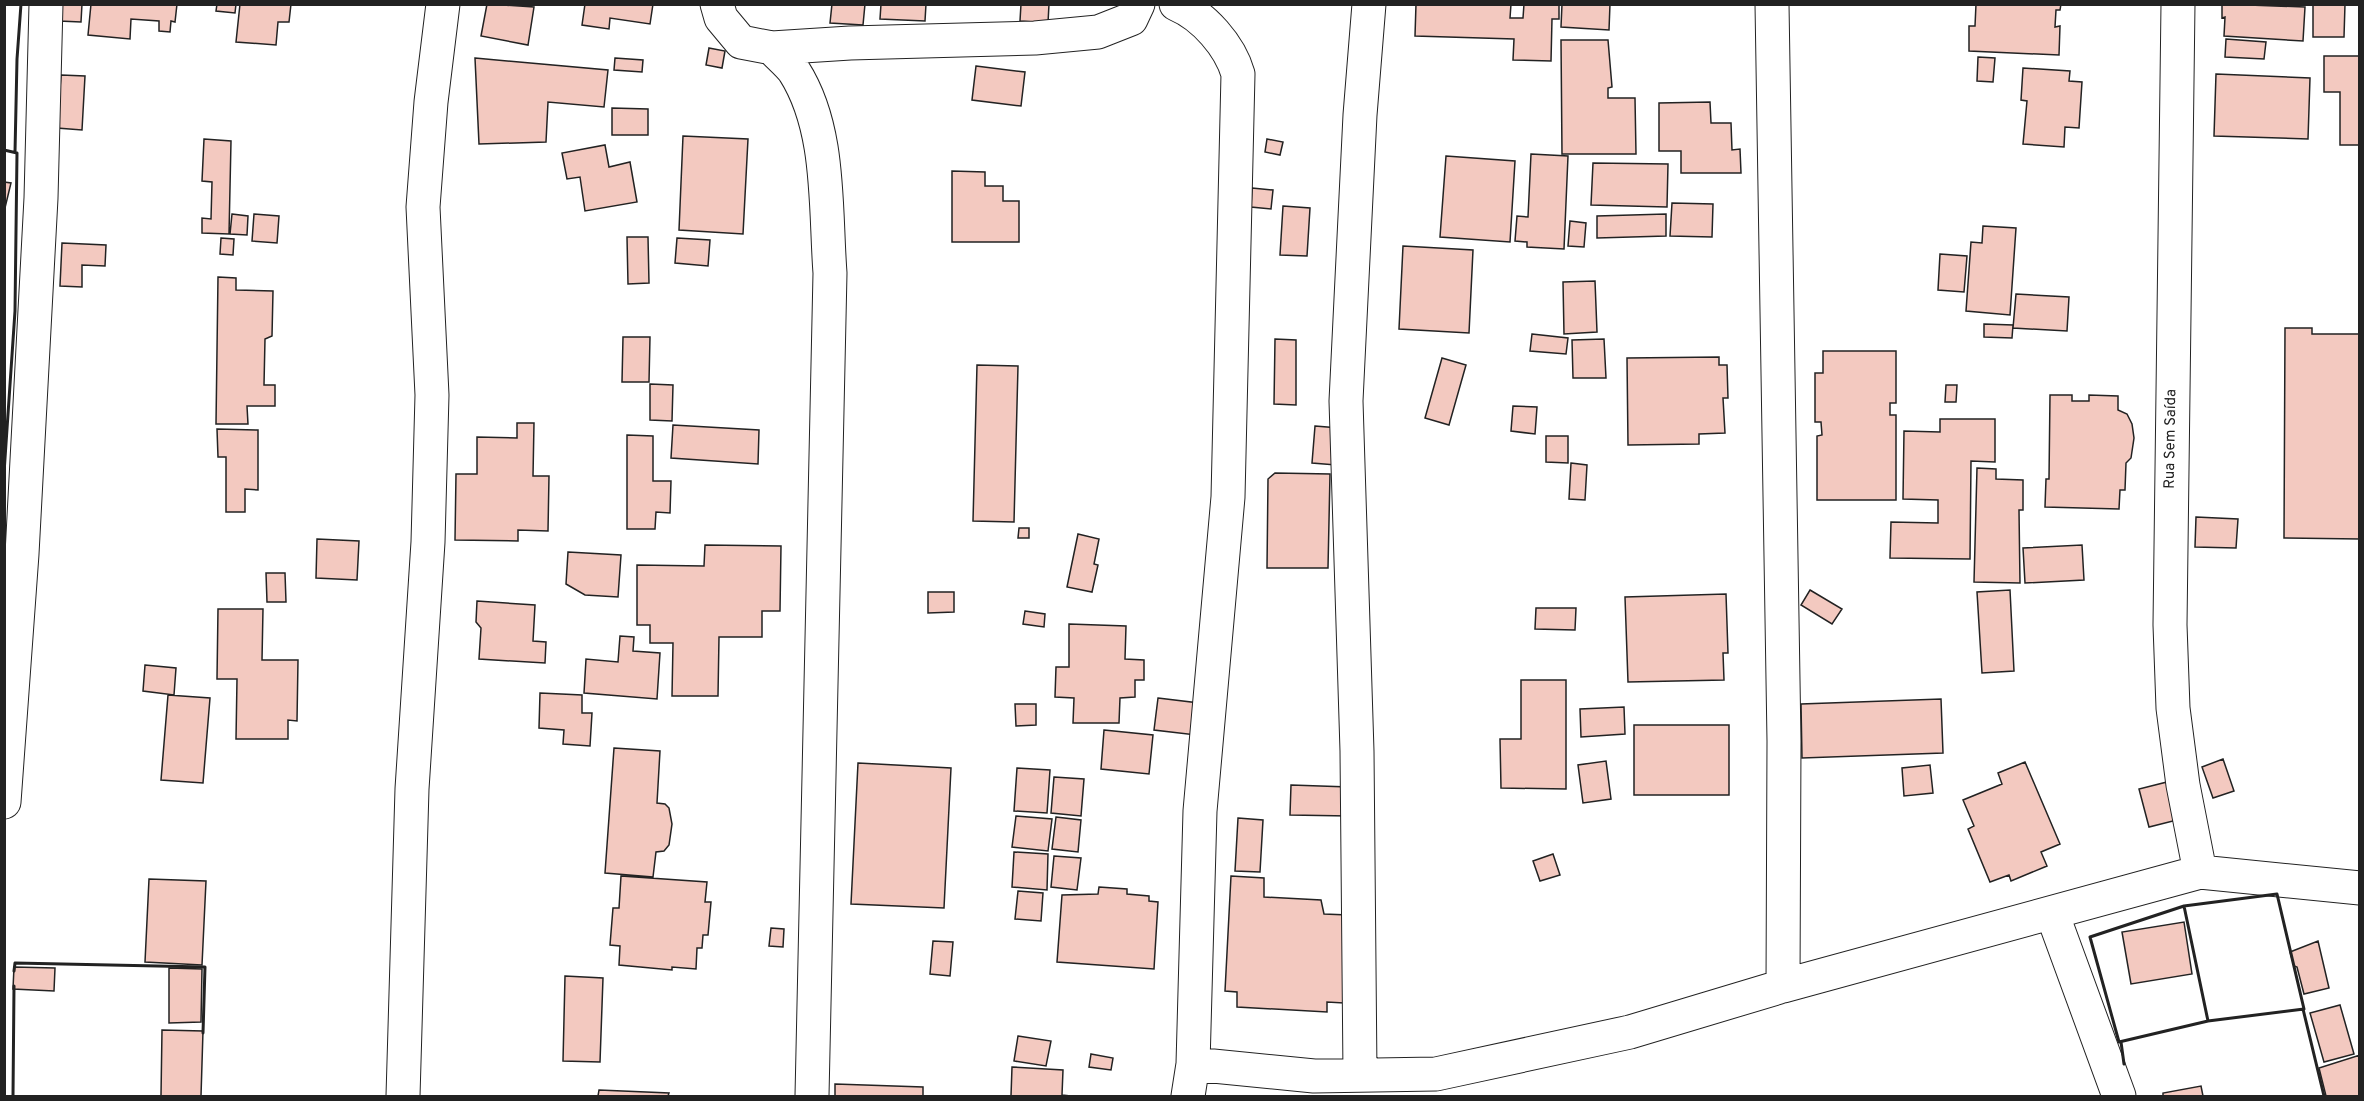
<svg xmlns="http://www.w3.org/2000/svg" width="2364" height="1101" font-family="Overpass,sans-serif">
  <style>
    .building { fill: #f3c9c0; stroke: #222; stroke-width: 1.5 }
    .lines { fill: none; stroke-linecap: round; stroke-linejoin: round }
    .minor-casing { stroke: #222; stroke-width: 35 }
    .minor { stroke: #fff; stroke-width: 33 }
    .wall { stroke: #222; stroke-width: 3 }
    .labels { text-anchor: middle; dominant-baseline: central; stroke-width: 4.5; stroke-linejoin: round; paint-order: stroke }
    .street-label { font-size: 15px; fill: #222; stroke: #fff }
  </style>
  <rect width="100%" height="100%" fill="#fff"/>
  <path class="building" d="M60,4h22l-1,18 -22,-1z
    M91,4h86l-2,18 -4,-1 -1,11 -11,-1v-10l-28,-2 -1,20 -42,-4z
    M217,4h19l-1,9 -19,-2z
    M240,4h51l-2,18h-11l-2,23 -40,-3z
    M487,4l47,3 -6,38 -47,-9z
    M585,4h68l-3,20 -40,-6 -1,11 -27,-4z
    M832,4h33l-2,21 -33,-2z
    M881,4h45l-1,17 -45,-2z
    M1021,4h28l-1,19 -28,-2z
    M1416,4h95l-1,14h13l1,-14h35v15h-7l-1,42 -38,-1 1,-21 -99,-3z
    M1562,4h48l-1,26 -48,-3z
    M1976,4h85l-1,6h-4l-1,17 5,-1 -1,29 -90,-4v-25h6z
    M2222,4l83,3 -2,34 -79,-5 1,-19 -3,1z
    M2313,4h32l-1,33h-31z
    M2226,39l40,3 -2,17 -39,-2z
    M1561,40h47l4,47 -4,1v10h27l1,56h-74z
    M709,48l16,3 -3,17 -16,-3z
    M2324,56h36v89h-20v-53h-16z
    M1978,57l17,1 -2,24 -16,-1z
    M475,58l133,12 -4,37 -56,-5 -2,40 -67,2z
    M615,58l28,2 -1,12 -28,-2z
    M976,66l49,6 -4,34 -49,-6z
    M2023,68l47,3 -1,10 13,1 -3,46 -14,-1 -1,20 -41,-3 4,-43 -6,-1z
    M2216,74l94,4 -2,61 -94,-3z
    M61,75l24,1 -3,54 -25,-2z
    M1710,102l1,21h20l1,27 8,-1 1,24h-60v-22h-22v-48z
    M612,108l36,1v26h-36z
    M683,136l65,3 -5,95 -64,-4z
    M204,139l27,2 -2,93 -27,-1v-15l9,1 1,-37 -10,-1z
    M1267,139l16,3 -3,13 -15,-3z
    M605,145l4,22 21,-5 7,40 -52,9 -5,-34 -13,2 -5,-26z
    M1531,154l37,2 -4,93 -37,-2v-5l-12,-1 2,-25 11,1z
    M1446,156l69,5 -5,81 -70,-5z
    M1593,163l75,1 -1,43 -76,-2z
    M952,171l33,1v14h18v15h16v41h-67z
    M4,182l7,1 -7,29z
    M1252,188l21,2 -2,19 -20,-2z
    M1672,203l41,1 -1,33 -42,-1z
    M1283,206l27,2 -3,48 -27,-1z
    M232,214l16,2 -1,19 -17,-1z
    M254,214l25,2 -2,27 -25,-2z
    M1666,214v22l-69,2v-22z
    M1570,221l16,2 -2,24 -16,-1z
    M1983,226l33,2 -6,87 -44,-4 5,-69 11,1z
    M627,237h21l1,46 -21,1z
    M221,238l13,1 -1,16 -13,-1z
    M677,238l33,2 -2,26 -33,-3z
    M62,243l44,2 -1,21 -23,-1v22l-22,-1z
    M1403,246l70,4 -4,83 -70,-4z
    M1940,254l27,2 -3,36 -26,-2z
    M218,277l18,1v12l37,1 -1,45 -7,3 -1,46h11v21h-28l1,18h-32z
    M1595,281l2,51 -33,2 -1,-52z
    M2016,294l53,3 -2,34 -54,-3z
    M1984,324l29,1 -1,13 -28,-1z
    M2285,328h27v6h47l1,205 -76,-1z
    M1532,334l36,4 -2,16 -36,-3z
    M623,337h27l-1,45h-27z
    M1275,339l21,1v65l-22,-1z
    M1604,339l2,39h-33l-1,-38z
    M1823,351h73v52h-6v12h6v85h-79v-64l5,-1 -1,-13h-6v-49h8z
    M1719,357v8h8l1,33h-5l2,35 -26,1v10l-71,1 -1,-87z
    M1442,358l24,7 -17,60 -24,-7z
    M977,365l41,1 -4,156 -41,-1z
    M650,384l23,1 -1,36 -22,-1z
    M1946,385h11l-1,17h-11z
    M2050,395h22v6h17v-6l29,1v14l9,4 5,10 2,14 -3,20 -5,5 -1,27h-5l-1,19 -74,-2 1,-28h3z
    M1513,406l24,1 -2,27 -24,-3z
    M1940,419h55v43l-24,-1 -1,98 -80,-1 1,-36 47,1v-23l-35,-1 1,-68 36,1z
    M517,423h17l-1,53h16l-1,55 -30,-1v11l-63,-1 1,-66h21v-37l40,1z
    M673,425l86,5 -1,34 -87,-6z
    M1315,426l24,2 -3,37 -24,-2z
    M217,429l41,1v60l-13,-1v23h-19v-55h-8z
    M627,435l26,1v45h18l-1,32 -14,-1 -1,17h-28z
    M1546,436h22v27l-22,-1z
    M1571,463l16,2 -2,35 -16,-1z
    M1977,468l19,1v10l27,1v30h-4l1,73 -46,-1z
    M1275,473l55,1 -2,94h-61l1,-89z
    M2196,517l42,2 -2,29 -41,-1z
    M1019,528h10v10h-11z
    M1078,534l21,5 -5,25 4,1 -6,27 -25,-5z
    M317,539l42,2 -2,39 -41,-2z
    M705,545l76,1 -1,65h-18v26h-43l-1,59h-46l1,-53h-23v-18h-13v-60l67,1z
    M2082,545l2,35 -59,3 -2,-35z
    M568,552l53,3 -3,42 -33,-2 -19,-11z
    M266,573h19l1,29h-19z
    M1810,590l32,19 -10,15 -31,-19z
    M2010,590l4,81 -32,2 -5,-81z
    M928,592h26v20l-26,1z
    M1726,594l2,59h-5l1,27 -96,2 -3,-85z
    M477,601l58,4 -2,36 13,1 -1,21 -66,-4 2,-31 -5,-6z
    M1536,608h40l-1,22 -40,-1z
    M218,609h45l-1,51h36l-1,61 -9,-1v19h-52l1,-60h-20z
    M1025,611l20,3 -1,13 -21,-3z
    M1069,624l57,2 -1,33 19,1v20h-9v17l-15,1 -1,25h-46l1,-25 -19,-1 1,-30h13z
    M620,636l14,1 -1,14 27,2 -3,46 -73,-6 2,-34 32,3z
    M145,665l31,3 -2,27 -31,-4z
    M1521,680h45v109l-65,-1 -1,-49h21z
    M540,693l42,2v18h10l-2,33 -27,-2 1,-14 -25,-2z
    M168,695l42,3 -7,85 -42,-3z
    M1158,698l41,5 -3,32 -42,-5z
    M1941,699l2,54 -141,5 -1,-54z
    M1015,704h21v21l-20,1z
    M1624,707l1,27 -44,3 -1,-28z
    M1634,725h95v70h-95z
    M1104,730l49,5 -4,39 -48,-5z
    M614,748l46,3 -3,52 8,1 4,4 3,16 -3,21 -5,6 -8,1 -3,25 -48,-4z
    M2223,759l11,32 -21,7 -11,-31z
    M1606,761l5,38 -28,4 -5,-38z
    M2025,762l35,82 -19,8 6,14 -36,15 -2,-6 -19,7 -22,-53 6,-3 -11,-26 39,-16 -4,-11z
    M858,763l93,5 -7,140 -93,-4z
    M1930,765l3,28 -29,3 -2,-28z
    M1017,768l33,2 -3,43 -33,-2z
    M1054,777l30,2 -3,37 -30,-3z
    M2167,782l10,38 -28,7 -10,-38z
    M1291,785l58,2v29l-59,-1z
    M1016,816l36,3 -4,32 -36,-4z
    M1056,817l25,3 -3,32 -26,-3z
    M1238,818l25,2 -3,52 -25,-1z
    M1014,852l34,2 -1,36 -35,-3z
    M1553,854l7,21 -20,6 -7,-20z
    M1054,856l27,2 -4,32 -26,-3z
    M621,876l86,6 -2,20h6l-3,33h-5l-1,13h-5l-1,21 -24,-2v3l-53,-5 1,-19 -10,-1 3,-37h6z
    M1231,876l33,2v19l57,3 3,14 24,1 -4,88 -17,-1v10l-90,-5v-15l-12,-1z
    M149,879l57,2 -4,84 -57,-3z
    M1099,887l28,2v5l22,2v5l9,1 -4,67 -97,-7 5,-67 36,-1z
    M1018,891l25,2 -2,28 -26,-2z
    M2184,922l8,52 -61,10 -9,-52z
    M771,928l13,1 -1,18 -14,-1z
    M933,941l20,1 -3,34 -20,-2z
    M2318,941l11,47 -25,6 -7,-27 -3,-1 -4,-14z
    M14,967l41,1 -1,23 -41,-2z
    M169,968l33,1 -1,53 -32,1z
    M565,976l38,2 -3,84 -37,-1z
    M2340,1005l14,49 -30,8 -14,-49z
    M162,1030l41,1 -2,65h-40z
    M1018,1036l33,5 -5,25 -32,-5z
    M1091,1054l22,4 -2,12 -22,-3z
    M2360,1055v41h-34l-7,-28z
    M1012,1067l51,3 -1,25 9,1h-60z
    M835,1084l88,3v9h-88z
    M2201,1086l2,10h-40v-3z
    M599,1090l70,3 -1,3h-70z"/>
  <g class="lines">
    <defs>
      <path id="minor" d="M717,4l4,14 20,24 31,6 78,-5 185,-5 63,-6 33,-13 7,-15
        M1176,4c28,12 54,42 62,70l-10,423 -28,314 -7,253
        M1772,4l12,737 -1,245
        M2178,4l-8,621 3,83 10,77 17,87
        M772,48c7,8 16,15 22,23 37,58 31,136 36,202l-18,823
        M4,802l18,-248 19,-356 5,-194
        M2052,913l67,183
        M1360,1074l-3,-323 -11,-350 14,-286 9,-111
        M403,1096l9,-307 16,-247 4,-147 -9,-188 8,-105 12,-98
        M1188,1096l5,-32 121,12 122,-2 194,-42 153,-46 417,-114 160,16"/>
    </defs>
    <use href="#minor" class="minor-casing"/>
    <use href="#minor" class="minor"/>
    <path class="wall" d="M4,150l13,3 -2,158 -11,162
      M15,152l2,-93 4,-55
      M2277,894l27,115 -96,12 -24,-115z
      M2184,906l24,115 -89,21 -29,-105z
      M14,971l1,-8 190,4 -2,66
      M2303,1009l21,87
      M2121,1042l3,22
      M13,1096l1,-110"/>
  </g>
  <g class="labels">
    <g class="street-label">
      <text transform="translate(2171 439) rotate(-89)">Rua Sem Saída</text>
    </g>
  </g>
  <rect width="2364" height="1101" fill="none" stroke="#222222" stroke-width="12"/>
</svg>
